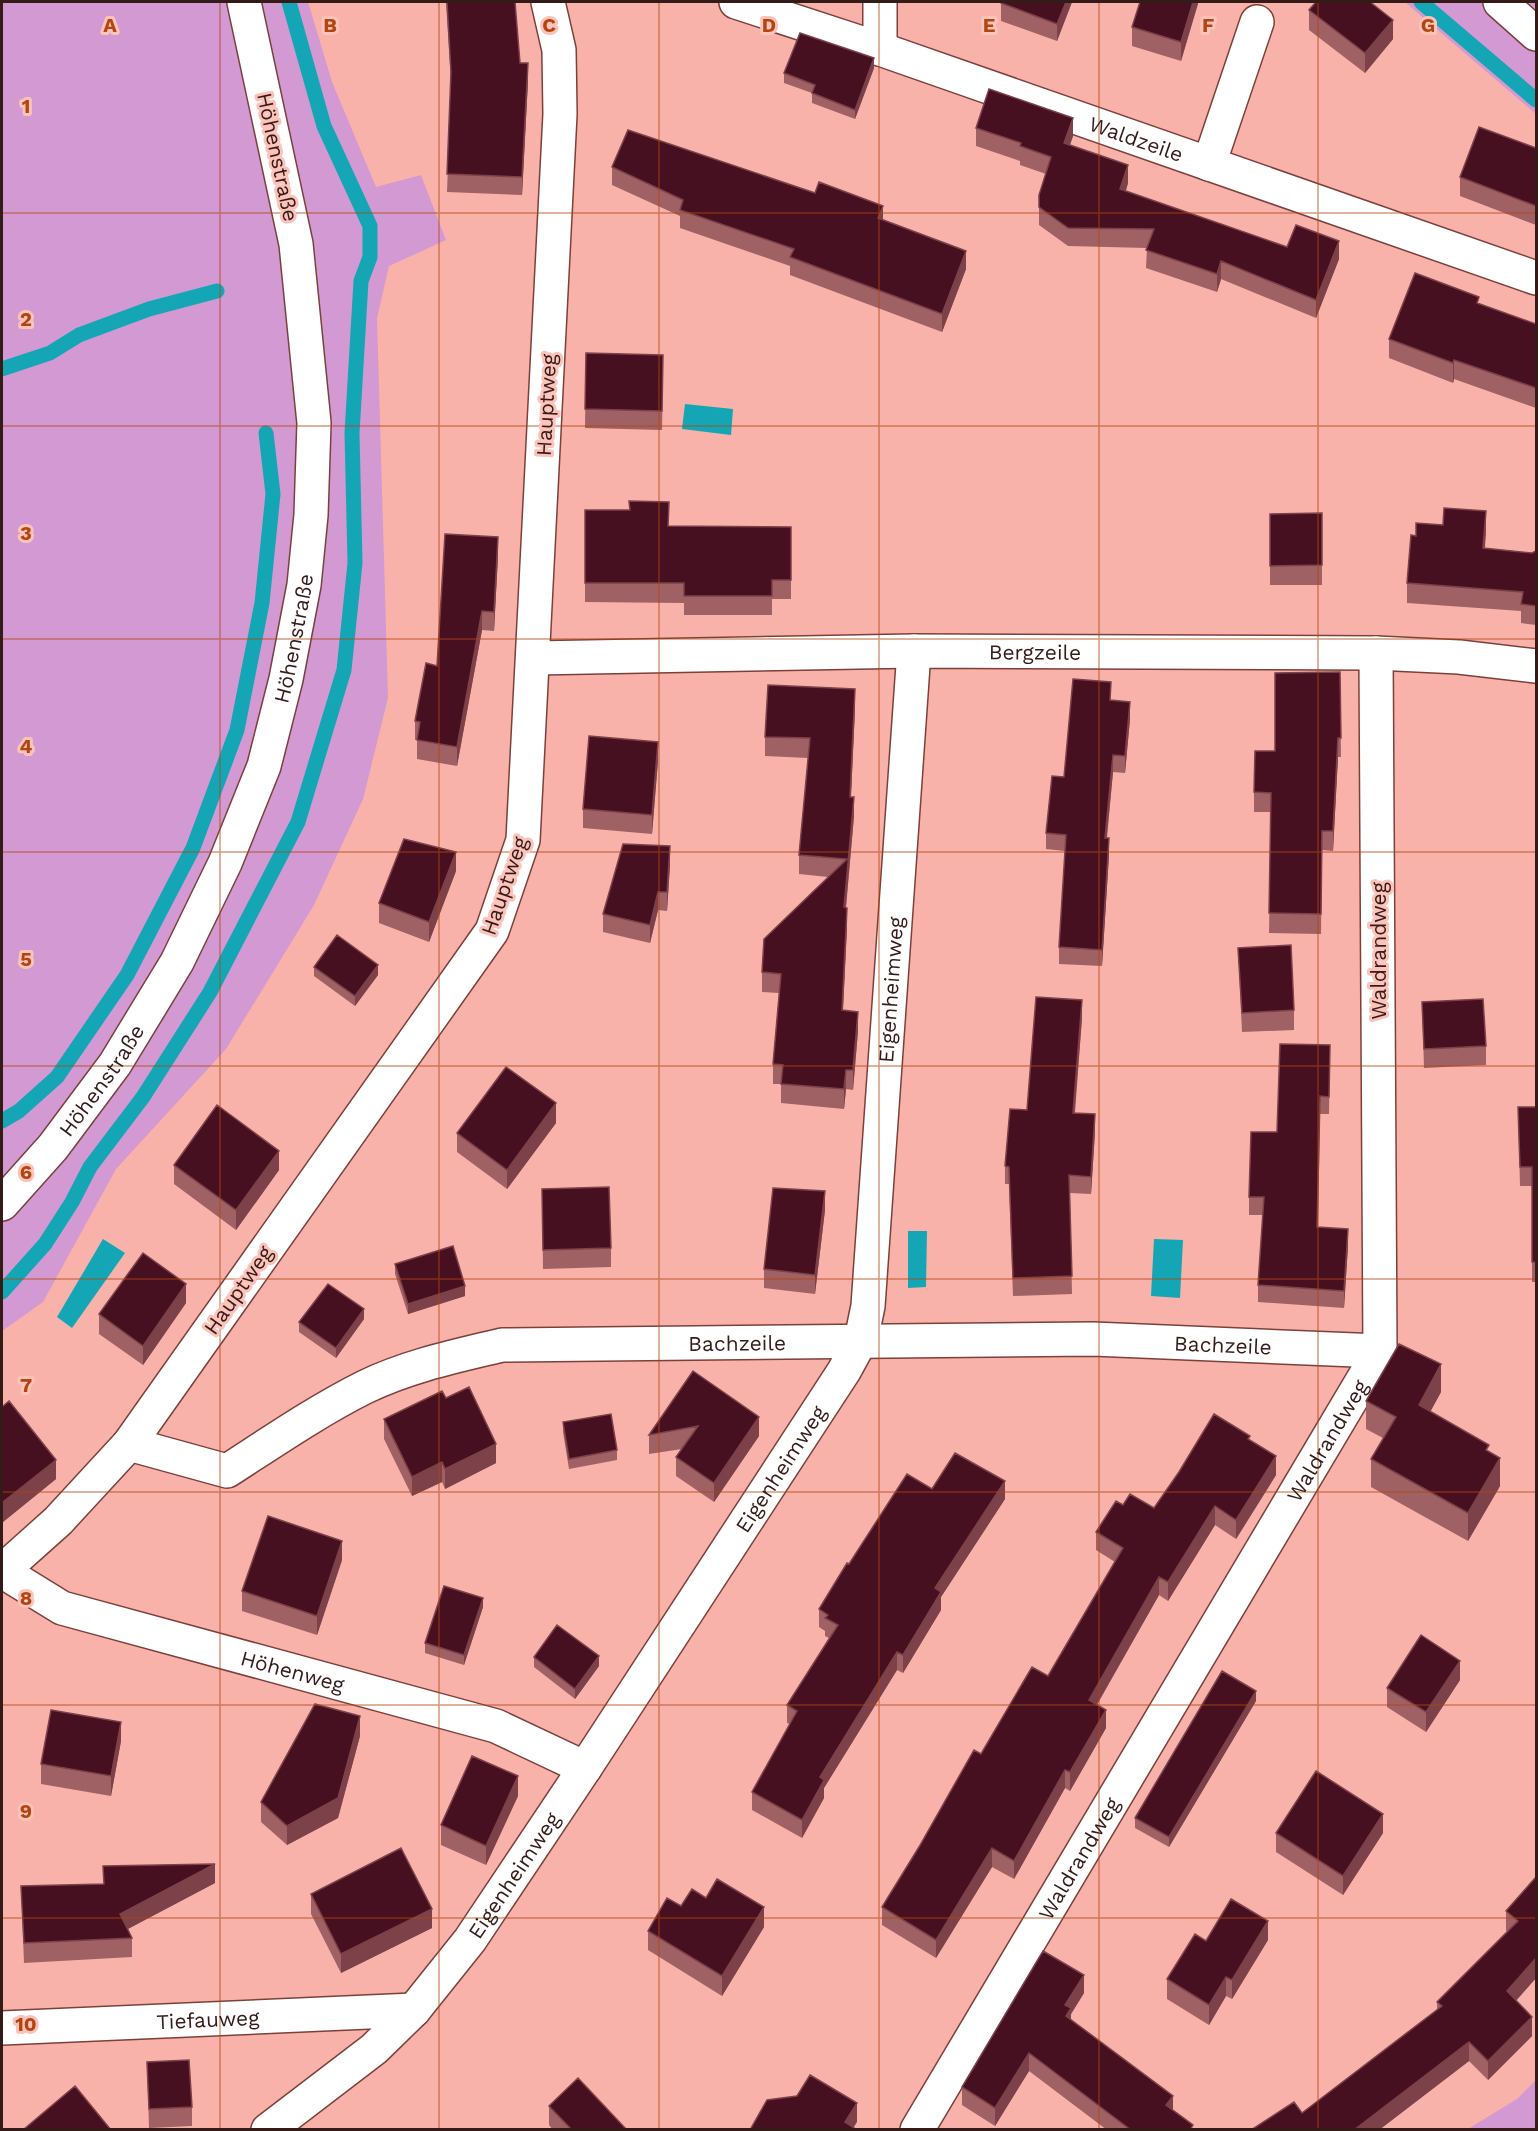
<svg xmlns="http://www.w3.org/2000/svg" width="1538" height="2131" font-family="'Work Sans',sans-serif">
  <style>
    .green { fill: #d299d2 }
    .water { fill: #15a6b5 }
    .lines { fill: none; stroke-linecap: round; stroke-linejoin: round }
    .stream { stroke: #15a6b5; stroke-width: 15 }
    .minor-casing { stroke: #7c403a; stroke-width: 36 }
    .tertiary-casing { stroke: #7c403a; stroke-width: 36 }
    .minor { stroke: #fff; stroke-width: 33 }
    .tertiary { stroke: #fff; stroke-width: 33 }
    .wall { fill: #a06164 }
    .shaded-wall { fill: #7c4149 }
    .building { fill: #471020; stroke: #7c4149; stroke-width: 1.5 }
    .grid { fill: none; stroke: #b24610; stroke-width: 1.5; stroke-opacity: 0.55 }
    .labels { text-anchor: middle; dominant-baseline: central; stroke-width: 6; stroke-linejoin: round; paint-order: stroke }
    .street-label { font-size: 21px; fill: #351b18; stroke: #fcc3bb }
    .grid-label { font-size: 20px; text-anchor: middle; font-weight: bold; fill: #b24610; stroke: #fcc3bb; stroke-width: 6; stroke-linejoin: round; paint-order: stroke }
  </style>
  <rect width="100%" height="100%" fill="#f8b2a9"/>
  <path class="green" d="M2,2h306l24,80 44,105 45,-12 25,65 -57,26 -12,52 11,380 -25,101 -49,106 -88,144 -110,120 -73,133 -41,29z
    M1405,2h131v112z
    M1536,2080v49h-68l49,-30z"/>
  <path class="water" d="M685,404l48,5 -2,26 -49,-6z
    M908,1231h19l-1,56 -18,1z
    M103,1239l22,14 -53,75 -15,-11z
    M1154,1239l29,1 -3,58 -29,-2z"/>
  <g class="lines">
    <path class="stream" d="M1421,2l115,98
      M2,369l48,-16 29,-18 70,-26 68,-18
      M2,1121l17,-10 38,-34 70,-102 66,-127 44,-118 25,-127 11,-109 -7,-61
      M2,1292l43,-48 27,-42 18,-35 53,-70 67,-105 88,-170 46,-152 11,-107 -3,-130 9,-152 9,-24v-31l-46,-100 -35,-124"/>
    <defs>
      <g id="minor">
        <path id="s1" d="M548,2l11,48 1,64 -37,726 -31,91 -363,513 -71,77 -56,50 60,37 434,118 89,42"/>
        <path id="s2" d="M736,2l144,47 656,229"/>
        <path d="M880,2v47"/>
        <path d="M1209,164l48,-142"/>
        <path id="s3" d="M534,658l380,-7 462,2 83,4 77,9"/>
        <path id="s4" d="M129,1444l98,27c45,-29 90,-60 138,-84 43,-21 91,-31 137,-42l591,-6 287,12"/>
        <path id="s5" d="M2,2028l412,-18"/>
        <path id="s6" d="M268,2130l106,-81 40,-39 56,-70 115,-172 259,-397 17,-31 7,-34 46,-655"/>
        <path id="s7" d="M917,2130l463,-779 -4,-698"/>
      </g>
      <g id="tertiary">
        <path d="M1500,2l36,32"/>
        <path id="s8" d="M2,1204l51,-57 62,-83 62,-102 48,-99 39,-97 22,-87 18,-94 7,-70 3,-92 -18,-179 -52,-242"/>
      </g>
    </defs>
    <use href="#minor" class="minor-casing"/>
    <use href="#tertiary" class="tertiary-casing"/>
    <use href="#minor" class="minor"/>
    <use href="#tertiary" class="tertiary"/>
  </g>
  <path class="wall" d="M446,2l74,61 8,18 -6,114 -75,-3 4,-110z
    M1072,2l-15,39 -56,-20v-18z
    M1198,2l-17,59 -49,-15v-19z
    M1309,10l84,29 -28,34 -56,-43z
    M874,68l-19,51 -43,-16v-10l-28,-10v-10z
    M976,128l97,8 -3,9 58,38 -2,8 161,56 52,12 -23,59 -95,-39 -4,13 -71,-24 1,-20 -79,-2 -29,-21v-30l7,-21 -26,-9v-4l-44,-15z
    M1536,148v77l-76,-29v-19z
    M612,167l271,53 83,49 -24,63 -152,-57v-9l-110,-38v-12l-68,-31z
    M1479,304l57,20v84l-82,-29 -1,4 -64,-25v-19z
    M586,353l77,21 -1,56 -77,-2z
    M585,510l84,16 122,1v72h-19v16h-88v-12l-99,-1z
    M1322,513v72h-52v-71z
    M1486,531l-1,17 47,5 4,-2v74l-15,-2v-12l-114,-8v-20l9,-47z
    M498,556l-4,75 -12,-1 -25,136 -40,-7v-19h-2v-19l22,-55z
    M1340,672l1,85h-3l-5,94 -11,-1 -1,84 -52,-1 2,-121h-17v-20l21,-41z
    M1111,700l19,19 -5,54 -12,-1 -6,66 2,17 -7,111 -43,-2v-17l6,-96 -19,-2v-16l18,-56z
    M855,709l-4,88 3,19 -8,92 1,19 -4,83 15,21 -5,59 -7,-1 -2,20 -63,-6v-19h-8v-20l6,-71 -17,-1v-20l66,-95 -29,-3v-19l9,-97 -43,-2v-19z
    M658,761l-6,73 -69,-6v-19z
    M670,865l-3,46 -9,-1 -8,33 -47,-11v-18z
    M456,871l-27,71 -50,-19v-20z
    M1238,948l56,62v20l-52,2z
    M314,967l64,8 -23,31 -41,-30z
    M1422,1002l64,44v19l-62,3z
    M1082,1018l-7,95 20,19 -4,62 -21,-1 2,101 -59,2 -4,-112h-4v-18l22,-56z
    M1330,1045l-1,69h-9l-2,113 30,19 -4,62 -86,-6v-17l5,-70h-14v-18l28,-65z
    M1518,1107h18v175h-4v-96h-12z
    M556,1123l-49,66 -50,-37v-19z
    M174,1165l105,5 -43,60 -62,-46z
    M542,1189l69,59v19l-68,2z
    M825,1210l-10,84 -51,-6v-19z
    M395,1264l70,32 -57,18 -13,-40z
    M186,1303l-43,62 -44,-31v-20z
    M364,1319l-28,39 -37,-26v-10z
    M693,1371l66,65 -45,66 -38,-26v-19l6,-8 -33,5v-19z
    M1441,1392l-11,19 59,41 11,34 -32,55 -97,-54v-28l12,-21 -17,-9v-28z
    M446,1398l50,65 -51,26 -3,-7 -30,14 -28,-57v-20z
    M2,1407l54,72 -53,43 -1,-2z
    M563,1422l54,28v10l-48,9 -6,-37z
    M1250,1440l26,35 -40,64 -21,-14 -47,76 -9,-6 -62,110 9,23 -36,63 -5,-3 -51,91 -22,-12 -56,91 -54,-33v-18l99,-153 67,-78 67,-114 -19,-12v-18l27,-27 31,3z
    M932,1489l73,10 -64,98v13l-38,63 -6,-3 -73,118v10l-22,40 -50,-28v-18l38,-68 -3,-1v-18l42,-67 -4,-2v-5l-6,-4v-18z
    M342,1560l-25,75 -75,-24v-20z
    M483,1607l-19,58 -39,-12v-10z
    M534,1657l65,9 -24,33 -41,-32z
    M1460,1680l-34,52 -39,-25v-19z
    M1256,1701l-87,146 -34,-19v-10z
    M360,1736l-22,82 -51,27 -26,-23v-20z
    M121,1741l-10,55 -70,-12v-20z
    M518,1796l-32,69 -45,-20v-20z
    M1276,1833h107l-40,62 -67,-43z
    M1536,1877v101l-20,22 16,36 -44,44 -19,-19 -90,69h-128l51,-17 135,-103v-8l70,-70 -1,-2v-19z
    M215,1883l-87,46 4,9v19l-108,6 -3,-77z
    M311,1894l121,34 -91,45 -30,-59z
    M706,1898l58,29 -42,69 -74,-46v-19l33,-25z
    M1268,1940l-36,59 -6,-3 -17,29 -42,-26v-20z
    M1084,1993l-13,21v5l102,91 20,20h-86l-78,-59 -34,55 -33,-21v-18z
    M147,2062l45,45v19l-43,2z
    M549,2106l77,24h-73l-4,-5z"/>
  <path class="shaded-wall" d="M1066,2h6l-15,39v-17z
    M1193,2h5v2l-17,57v-19z
    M1393,20v19l-28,34v-20z
    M874,58v10l-19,51v-9z
    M528,63v18l-6,114v-18z
    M1073,118v18l-9,26v-19z
    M1128,165v18l-8,24v-18z
    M883,206v18l-5,-6z
    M1339,241v18l-23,59v-18z
    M966,251v18l-24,63v-18z
    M1221,261v18l-4,13v-18z
    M1454,360v19l-1,4v-20z
    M1486,511v20l-3,36v-19z
    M498,537v19l-4,75v-19z
    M482,611v19l-25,136v-19z
    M855,689v20l-5,107v-19z
    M1130,702v17l-5,54v-17z
    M1338,738v19l-5,94v-20z
    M658,742v19l-6,73v-19z
    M1113,755v17l-8,82v-16z
    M854,797v19l-10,111v-20z
    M1109,838v17l-7,111v-16z
    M670,846v19l-3,46v-19z
    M456,852v19l-27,71v-20z
    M658,892v18l-8,33v-18z
    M847,908v19l-5,103v-20z
    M378,965v10l-23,31v-10z
    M1082,1000v18l-9,113v-18z
    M858,1012v19l-5,59v-20z
    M846,1070v19l-2,20v-20z
    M556,1103v20l-49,66v-19z
    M1095,1114v18l-4,62v-17z
    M279,1151v19l-43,60v-20z
    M825,1191v19l-10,84v-19z
    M1348,1229v17l-4,62v-17z
    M186,1284v19l-43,62v-19z
    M465,1286v10l-57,18v-10z
    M364,1309v10l-28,39v-10z
    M1441,1364v28l-22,41v-28z
    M759,1417v19l-45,66v-19z
    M496,1444v19l-51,26v-20z
    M1276,1456v19l-40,64v-19z
    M1500,1458v28l-32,55v-28z
    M56,1460v19l-53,43v-20z
    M442,1462v20l-30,14v-19z
    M1005,1481v18l-64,98v13l-38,63v-18l32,-67z
    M1215,1506v19l-47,76v-19z
    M342,1541v19l-25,75v-19z
    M1159,1577v18l-70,123v-18z
    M483,1598v9l-19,58v-10z
    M897,1652v18l-73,118v10l-22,40v-18l18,-43z
    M599,1656v10l-24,33v-10z
    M1460,1661v19l-34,52v-20z
    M1256,1691v10l-87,146v-10z
    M1106,1710v18l-36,63v-19z
    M360,1716v20l-22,82 -51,27v-19z
    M121,1722v19l-10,55v-20z
    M1065,1770v18l-51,91v-18z
    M518,1776v20l-32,69v-19z
    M1383,1814v19l-40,62v-19z
    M992,1848v19l-56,91v-18z
    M215,1864v19l-95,50v-19z
    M764,1907v20l-42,69v-20z
    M432,1909v19l-91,45v-19z
    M1268,1921v19l-36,59v-19z
    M1536,1958v20l-29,33v-20z
    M1084,1975v18l-13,21v12l-5,7 -1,-28z
    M1226,1977v19l-17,29v-20z
    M1532,2017v19l-44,44v-19z
    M1469,2042v19l-90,69h-25z
    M1029,2053v18l-34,55v-18z
    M1173,2096v18l-7,-9z
    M857,2103v19l-5,8 -7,-8z"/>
  <path class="building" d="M447,2h68l5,61h8l-6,114 -75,-3 4,-102z
    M1001,2h65l-9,22 -56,-21z
    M1140,2h53l-12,40 -49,-15z
    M1316,2h54l23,18 -28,33 -56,-43z
    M800,33l74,25 -19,52 -43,-17 3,-8 -31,-12z
    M989,89l84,29 -9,25 64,22 -8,24 167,58 9,-22 43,16 -23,59 -95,-39 -4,13 -71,-24 8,-21 -86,-1 -29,-21v-12l12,-38 -31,-11 1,-3 -45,-15z
    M1479,127l57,21v58l-76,-29z
    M628,130l187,63 4,-11 64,24 -5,12 88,33 -24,63 -152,-57 4,-8 -114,-39 3,-10 -71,-33z
    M1415,273l64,24 -2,6 59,21v64l-82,-28 -1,3 -64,-24z
    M586,353l77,2 -1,56 -77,-2z
    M629,501l40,1 -1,24 123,1v53h-19v16h-88v-13h-99v-73h45z
    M1444,508l42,3 -3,37 49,5 4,-2v55l-15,-2 2,-12 -116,-9 4,-48 5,1v-13l27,2z
    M1322,513v52l-52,1v-52z
    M445,534l53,3 -4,75 -12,-1 -25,136 -40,-7 3,-18 -5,-1 11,-58 11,3z
    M1340,672l1,66h-3l-5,93h-11l-1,83 -52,-1 2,-120 -17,-1 1,-41h20v-78z
    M1073,679l38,3 -1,18 20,2 -5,54 -12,-1 -8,83h4l-7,112 -43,-3 7,-112 -20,-2 6,-57 12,1z
    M768,685l87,4 -5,108h4l-10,110 3,1 -5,102 16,2 -5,58h-7l-2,19 -63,-5 2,-19 -10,-1 8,-90 -19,-2 2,-33 83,-80 -48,-4 11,-117 -45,-1z
    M589,736l69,6 -6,73 -69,-6z
    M404,839l52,13 -27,70 -50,-19z
    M623,844l47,2 -3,46h-9l-8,33 -47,-11z
    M337,935l41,30 -23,31 -41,-29z
    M1291,945l3,65 -52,3 -4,-65z
    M1036,997l46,3 -9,113 22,1 -4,63 -22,-2 3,101 -59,2 -4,-111 -4,-1 5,-57 17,1z
    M1483,999l3,47 -62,3 -2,-47z
    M1280,1044l50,1 -1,52 -9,-1 -3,131 31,2 -4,62 -86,-6 6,-88h-15l2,-65h26z
    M506,1067l50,36 -49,67 -50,-37z
    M217,1105l62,46 -43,59 -62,-45z
    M1518,1107h18v155h-4v-95h-12z
    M609,1187l2,61 -68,2 -1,-61z
    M773,1188l52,3 -10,84 -51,-6z
    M453,1246l12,40 -57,18 -13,-40z
    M143,1253l43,31 -43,62 -44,-32z
    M328,1284l36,25 -28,39 -37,-26z
    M1399,1344l42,20 -22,41 70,40 -3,5 14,8 -32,55 -97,-54 25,-42 -30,-16z
    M693,1371l66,46 -45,66 -38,-26 22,-31 -49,9z
    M469,1387l27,57 -51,25 -3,-7 -30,15 -28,-58 58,-28 4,7z
    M9,1401l47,59 -53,42 -1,-1v-94z
    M611,1414l6,36 -48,9 -6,-37z
    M1214,1414l36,22 -2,3 28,17 -40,64 -21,-14 -47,76 -9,-5 -70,123 17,10 -36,62 -5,-2 -51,91 -22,-13 -56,92 -54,-33 37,-60 55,-97 7,4 51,-87 16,9 75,-128 -27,-16 20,-31 7,4 7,-11 24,14 25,-36z
    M955,1453l50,28 -70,107 6,4 -38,63 -6,-3 -77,125 4,3 -22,40 -50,-28 45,-81 -10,-6 51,-80 -13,-7 3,-3 -9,-6 28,-46 2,1 58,-90 25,15z
    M268,1516l74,25 -25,75 -75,-25z
    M444,1586l39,12 -19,57 -39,-12z
    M557,1625l42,31 -24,33 -41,-32z
    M1421,1635l39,26 -34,51 -39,-24z
    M1222,1671l34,20 -87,146 -34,-19z
    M315,1704l45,12 -22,82 -51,28 -26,-24z
    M51,1710l70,12 -10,54 -70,-12z
    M472,1756l46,20 -32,70 -45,-21z
    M1316,1771l67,43 -40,62 -67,-43z
    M401,1848l31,61 -91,45 -30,-60z
    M215,1864l-95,50 12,24 -108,5 -3,-57 83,-2 -1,-18z
    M1536,1877v81l-29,33 25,26 -44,44 -19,-19 -115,88h-103l43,-28 8,11 140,-107 -5,-4 81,-81 -12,-10z
    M717,1879l47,28 -42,69 -74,-45 19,-33 14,8 11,-17 14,9z
    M1231,1899l37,22 -36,59 -6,-3 -17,28 -42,-26 28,-45 11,7z
    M1043,1951l41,24 -19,30 6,3 -5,8 107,80 -7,9 27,20 -3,5h-59l-102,-77 -34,55 -33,-21z
    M189,2060l3,47 -43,2 -2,-47z
    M810,2075l47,28 -12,19 12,8h-107l17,-30 30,-4z
    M578,2078l48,51v1h-54l-23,-24z
    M75,2086l36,44h-88z"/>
  <path class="grid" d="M220,2v2128M439,2v2128M659,2v2128M879,2v2128M1099,2v2128M1318,2v2128M2,213h1534M2,426h1534M2,639h1534M2,852h1534M2,1066h1534M2,1279h1534M2,1492h1534M2,1705h1534M2,1918h1534"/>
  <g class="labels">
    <g class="street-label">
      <text stroke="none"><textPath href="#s2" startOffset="423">Waldzeile</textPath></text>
      <text transform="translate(278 157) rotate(78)">Höhenstraße</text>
      <text transform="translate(546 405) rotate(-87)">Hauptweg</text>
      <text stroke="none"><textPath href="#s8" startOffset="645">Höhenstraße</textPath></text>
      <text stroke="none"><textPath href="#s3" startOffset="501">Bergzeile</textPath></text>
      <text transform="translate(504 886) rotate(-71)">Hauptweg</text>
      <text transform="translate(1378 951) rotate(-90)">Waldrandweg</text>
      <text stroke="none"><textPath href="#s6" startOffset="1347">Eigenheimweg</textPath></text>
      <text stroke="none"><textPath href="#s8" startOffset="159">Höhenstraße</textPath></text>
      <text transform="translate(238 1290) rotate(-55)">Hauptweg</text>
      <text stroke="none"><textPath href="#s4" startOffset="642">Bachzeile</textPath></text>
      <text stroke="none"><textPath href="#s4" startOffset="1128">Bachzeile</textPath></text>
      <text stroke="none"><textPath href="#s7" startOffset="802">Waldrandweg</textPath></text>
      <text stroke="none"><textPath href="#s6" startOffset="843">Eigenheimweg</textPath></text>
      <text stroke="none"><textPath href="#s1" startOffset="2054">Höhenweg</textPath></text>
      <text stroke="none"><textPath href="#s7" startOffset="316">Waldrandweg</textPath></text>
      <text stroke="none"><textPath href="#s6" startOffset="357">Eigenheimweg</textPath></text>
      <text stroke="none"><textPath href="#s5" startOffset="206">Tiefauweg</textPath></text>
    </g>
  </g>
  <g class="grid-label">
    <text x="110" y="32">A</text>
    <text x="330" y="32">B</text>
    <text x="549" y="32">C</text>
    <text x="769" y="32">D</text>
    <text x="989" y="32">E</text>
    <text x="1208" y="32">F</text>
    <text x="1428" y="32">G</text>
    <text x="26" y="113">1</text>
    <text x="26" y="326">2</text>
    <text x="26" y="540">3</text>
    <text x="26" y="753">4</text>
    <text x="26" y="966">5</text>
    <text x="26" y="1179">6</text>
    <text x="26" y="1392">7</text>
    <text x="26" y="1605">8</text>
    <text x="26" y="1818">9</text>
    <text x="26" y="2031">10</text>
  </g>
  <rect width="1538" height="2131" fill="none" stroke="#351b18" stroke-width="6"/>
</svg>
